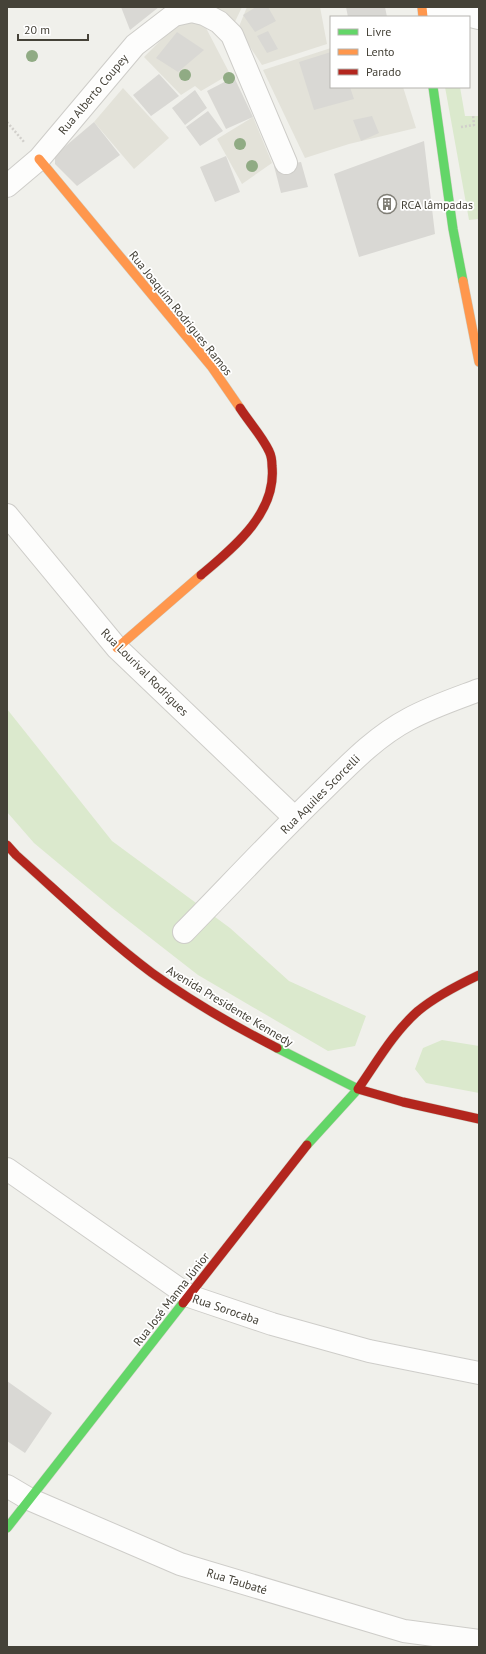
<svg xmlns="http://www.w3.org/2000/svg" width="486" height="1654" font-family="'PT Sans',sans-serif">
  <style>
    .residential { fill: #e3e2d9 }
    .green { fill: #dbe9cd }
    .building { fill: #d9d8d4 }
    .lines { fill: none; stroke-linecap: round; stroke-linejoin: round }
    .street-casing { stroke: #cecdc9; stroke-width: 24 }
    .fast-casing { stroke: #cecdc2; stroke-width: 10 }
    .slow-casing { stroke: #cecdc2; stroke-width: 10 }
    .jam-casing { stroke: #cecdc2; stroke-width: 10 }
    .path { stroke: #d1cfcb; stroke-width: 2.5; stroke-dasharray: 2 2; stroke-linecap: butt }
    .street { stroke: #fdfdfc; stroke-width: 22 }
    .fast { stroke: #63d668; stroke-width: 9 }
    .slow { stroke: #ff974d; stroke-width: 9 }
    .jam { stroke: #b3261e; stroke-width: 9 }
    .tree { fill: #90ab84 }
    .labels { text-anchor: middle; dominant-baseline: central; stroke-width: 3.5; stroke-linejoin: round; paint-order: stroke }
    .street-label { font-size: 12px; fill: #454238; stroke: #fff }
    .poi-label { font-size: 12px; fill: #454238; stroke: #fff; text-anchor: start }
  </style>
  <rect width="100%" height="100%" fill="#f0f0eb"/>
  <path class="residential" d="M204,7h38l-10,21z
    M247,7h73l7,37 -65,21 -24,-36z
    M194,21l12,7 24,46 -29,17 -6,-5 -14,9 -37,-38 32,-32z
    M331,48v39h72l13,41 -67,16 -44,14 -42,-88z
    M123,88l46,50 -35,31 -40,-47z
    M253,117l19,46 -30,21 -25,-45z"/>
  <path class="green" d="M445,87h15l5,29h14v103l-10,1z
    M7,709l105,132 118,87 59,53 77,35 -11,30 -27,5 -130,-76 -86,-67 -78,-65 -27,-31z
    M442,1040l37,6v47l-53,-10 -11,-14 8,-21z"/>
  <path class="building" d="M121,7h38l-29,23z
    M256,7h12l8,14 -21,11 -12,-17z
    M346,7h39l2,10h-39z
    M268,31l10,18 -11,4 -10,-17z
    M177,32l27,18 -26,22 -22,-14z
    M331,52v35h19l4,12 -40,11 -15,-48z
    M159,74l20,22 -28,20 -18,-21z
    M234,77l19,40 -27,12 -19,-38z
    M195,90l12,18 -22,17 -13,-17z
    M208,111l15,20 -23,15 -14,-19z
    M372,116l7,17 -18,8 -8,-21z
    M94,122l26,33 -43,31 -22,-22v-9z
    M424,141l11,93 -76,23 -25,-83z
    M226,156l14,36 -25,10 -15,-35z
    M301,162l7,25 -27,6 -7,-27z
    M7,1381l45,32 -27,40 -18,-12z"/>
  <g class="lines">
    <defs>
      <path id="street" d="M434,7l45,11
        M7,186l32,-27 96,-114 39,-30 18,-4 12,3 15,8 13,13 54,128
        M7,515l110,133 178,170
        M184,932c44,-45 87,-91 132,-135 29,-28 57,-59 93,-78 22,-12 46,-20 70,-29
        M7,1169l182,127 83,28 97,27 110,22
        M7,1486l22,13 151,65 224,67 75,10"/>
      <path id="fast" d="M433,87l20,142 10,52
        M277,1048l81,41 -51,56
        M7,1528l176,-225"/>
      <path id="slow" d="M422,7l1,10
        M39,159l172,207 29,42
        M463,281l16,81
        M117,648l84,-73"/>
      <path id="jam" d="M201,575c32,-27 76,-62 71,-109 0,-5 -1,-11 -3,-15 -7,-15 -20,-29 -29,-43
        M7,845l9,10c45,40 88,82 136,118 39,28 82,53 125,75
        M479,975c-21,10 -43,21 -61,36 -25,22 -41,51 -60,78l45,13 76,17
        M183,1303l124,-158"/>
    </defs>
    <use href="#street" class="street-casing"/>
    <use href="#fast" class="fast-casing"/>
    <use href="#slow" class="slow-casing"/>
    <use href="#jam" class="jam-casing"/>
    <path class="path" d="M7,122l17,20
      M461,127l13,-2 -1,-10"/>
    <use href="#street" class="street"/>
    <use href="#fast" class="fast"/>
    <use href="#slow" class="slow"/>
    <use href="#jam" class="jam"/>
  </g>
  <g class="tree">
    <circle cx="32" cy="56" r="6"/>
    <circle cx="185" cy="75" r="6"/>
    <circle cx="229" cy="78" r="6"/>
    <circle cx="240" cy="144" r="6"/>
    <circle cx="252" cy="166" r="6"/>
  </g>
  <defs>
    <symbol id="building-ring" viewBox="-11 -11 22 22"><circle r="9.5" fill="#fff" stroke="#817f77" stroke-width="1.5"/><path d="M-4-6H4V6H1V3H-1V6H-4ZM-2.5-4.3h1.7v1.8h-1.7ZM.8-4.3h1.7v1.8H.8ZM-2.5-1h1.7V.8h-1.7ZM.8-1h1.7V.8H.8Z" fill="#817f77"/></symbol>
  </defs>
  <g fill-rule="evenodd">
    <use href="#building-ring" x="376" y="193" width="22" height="22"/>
  </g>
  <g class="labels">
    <g class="street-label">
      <text transform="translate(93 94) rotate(-50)">Rua Alberto Coupey</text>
      <text transform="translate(181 313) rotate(51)">Rua Joaquim Rodrigues Ramos</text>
      <text transform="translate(145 672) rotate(45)">Rua Lourival Rodrigues</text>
      <text transform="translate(320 794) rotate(-45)">Rua Aquiles Scorcelli</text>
      <text transform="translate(230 1006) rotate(31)">Avenida Presidente Kennedy</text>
      <text transform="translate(171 1299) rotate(-52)">Rua José Manna Júnior</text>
      <text transform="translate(226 1309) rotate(19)">Rua Sorocaba</text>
      <text transform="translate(237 1581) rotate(17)">Rua Taubaté</text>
    </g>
    <g class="poi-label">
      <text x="401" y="204">RCA lâmpadas</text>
    </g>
  </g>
  <rect width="486" height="1654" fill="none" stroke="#454238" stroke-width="16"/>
  <rect x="330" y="16" width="140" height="72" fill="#ffffff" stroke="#b5b3af"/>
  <rect x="338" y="29" width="20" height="6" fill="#63d668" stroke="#b5b3af"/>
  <text x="366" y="36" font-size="12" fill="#454238">Livre</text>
  <rect x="338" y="49" width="20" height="6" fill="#ff974d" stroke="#b5b3af"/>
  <text x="366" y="56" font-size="12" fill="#454238">Lento</text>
  <rect x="338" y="69" width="20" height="6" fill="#b3261e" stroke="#b5b3af"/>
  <text x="366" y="76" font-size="12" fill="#454238">Parado</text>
  <path d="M18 34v6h70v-6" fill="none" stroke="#454238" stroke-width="2"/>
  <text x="24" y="34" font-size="12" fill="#454238" stroke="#ffffff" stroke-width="3" paint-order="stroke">20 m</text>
</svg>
